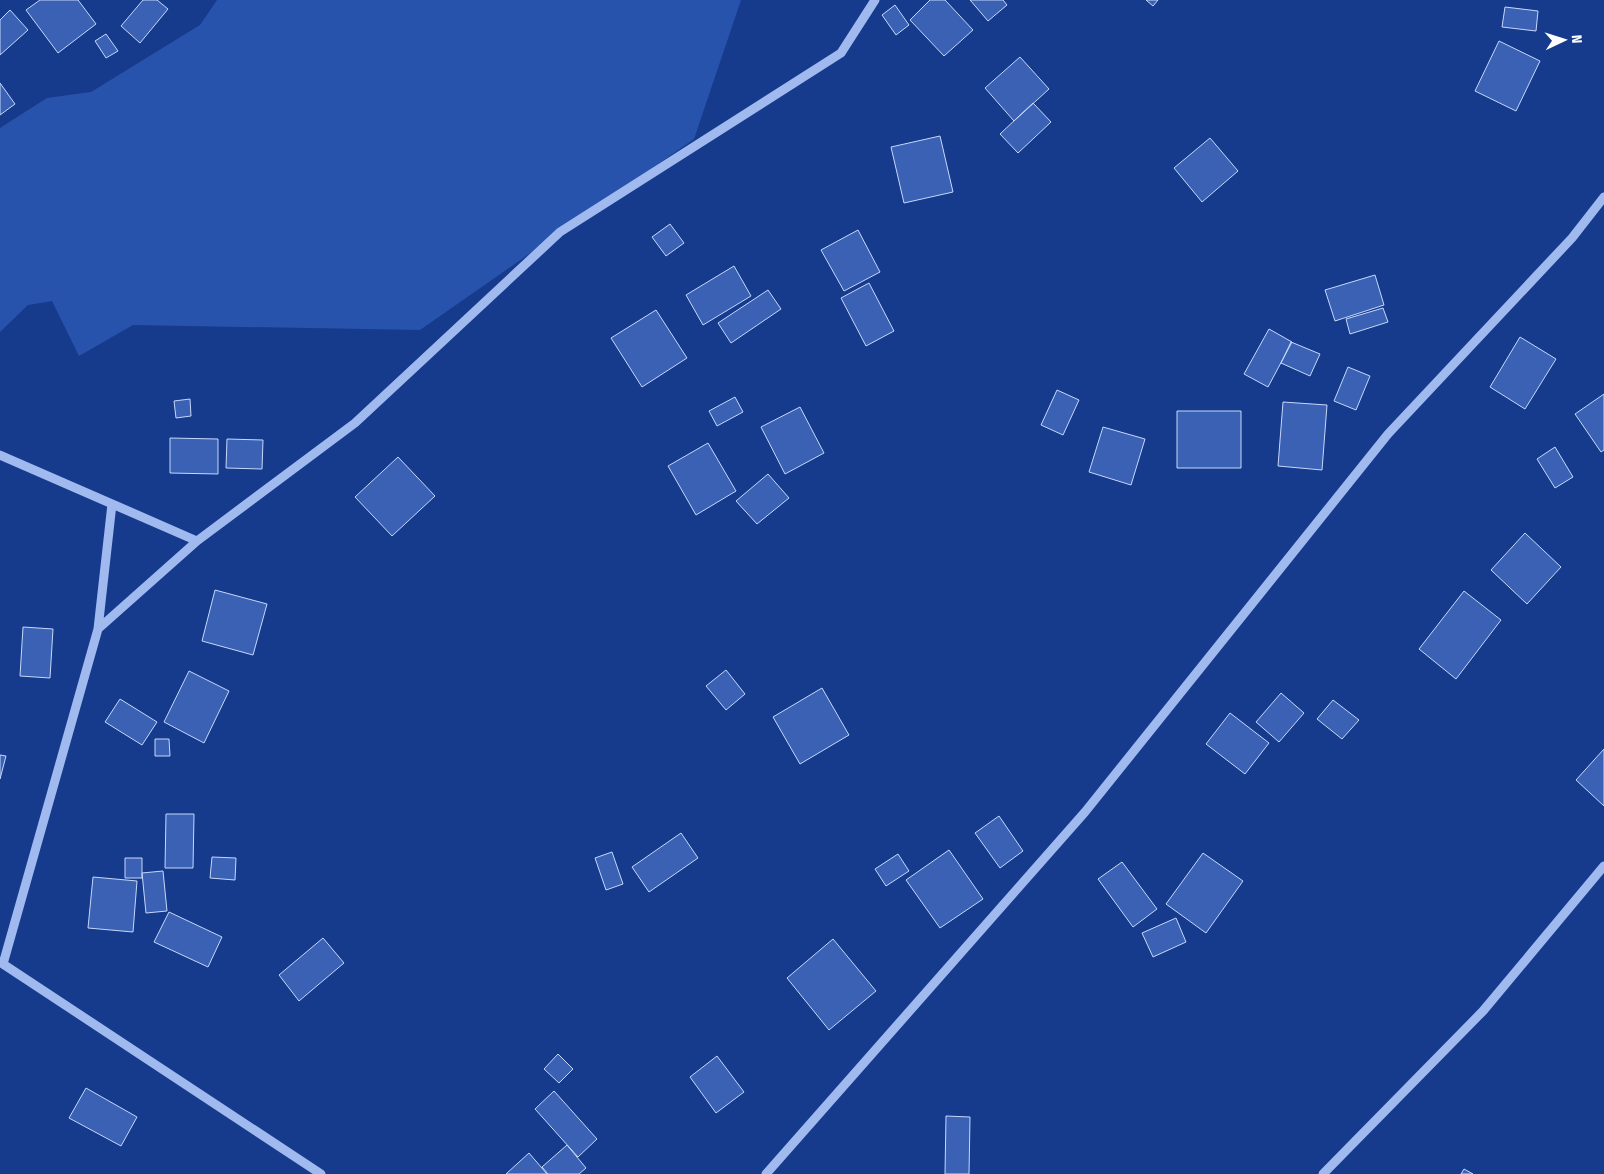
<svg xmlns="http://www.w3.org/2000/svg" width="1604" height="1174" font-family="'Fira Sans Condensed',sans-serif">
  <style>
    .green { fill: #2853ac }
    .building { fill: #3a61b4; stroke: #c6d8fb }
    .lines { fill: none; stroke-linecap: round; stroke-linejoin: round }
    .minor { stroke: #a0baf0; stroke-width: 9 }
  </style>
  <rect width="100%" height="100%" fill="#163b8d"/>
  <path class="green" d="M217,0h524l-47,139 -274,191 -287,-5 -54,31 -27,-55 -24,4 -28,27v-204l47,-30 44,-6 109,-67z"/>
  <path class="building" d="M40,0h38l18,24 -38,29 -32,-43z
    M143,0h14l11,9 -28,34 -19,-17z
    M930,0h15l28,30 -29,26 -34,-36z
    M970,0h33l4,5 -19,16z
    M1146,0h12l-5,6z
    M895,5l14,20 -13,10 -14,-20z
    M1505,7l33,4 -2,20 -34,-4z
    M10,10l18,20 -28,25v-35z
    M106,34l12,17 -12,7 -11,-17z
    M1499,41l41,20 -24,50 -41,-20z
    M1020,57l29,32 -35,32 -29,-33z
    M0,83l15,21 -15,11z
    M1033,103l18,19 -33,31 -18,-19z
    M940,136l13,56 -49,11 -13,-56z
    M1210,138l28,33 -36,31 -28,-34z
    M670,224l14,19 -18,13 -14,-19z
    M858,230l22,42 -36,19 -23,-41z
    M734,266l17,30 -48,29 -17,-30z
    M1375,275l9,30 -49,16 -10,-31z
    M869,283l25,48 -28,15 -25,-48z
    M768,290l13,19 -50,34 -13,-20z
    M1383,308l5,14 -38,12 -4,-15z
    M656,310l31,48 -45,29 -31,-49z
    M1269,329l23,13 -24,45 -24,-13z
    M1520,337l36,22 -31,50 -35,-22z
    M1291,342l29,12 -10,22 -29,-13z
    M1348,367l22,9 -14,34 -22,-9z
    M1057,390l22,10 -16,35 -22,-10z
    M1604,394v56l-3,2 -26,-38z
    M735,397l8,15 -26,14 -8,-15z
    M190,399l1,17 -15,2 -2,-17z
    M1283,402l44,3 -5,65 -44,-4z
    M800,407l24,46 -39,21 -24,-47z
    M1177,411h64v57h-64z
    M1103,427l42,12 -14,46 -42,-13z
    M170,438l48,1v35l-48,-1z
    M227,439l36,1 -1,29 -36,-1z
    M708,443l28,48 -40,24 -28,-49z
    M1555,447l18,30 -18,11 -18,-29z
    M398,457l37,39 -43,40 -37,-39z
    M768,474l21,24 -32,26 -21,-23z
    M1525,533l36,34 -34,37 -36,-34z
    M215,590l52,14 -14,51 -51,-14z
    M1464,591l37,29 -45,59 -37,-30z
    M23,627l30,2 -3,49 -30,-2z
    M726,670l19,24 -19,16 -20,-24z
    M189,671l40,20 -25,52 -40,-21z
    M822,688l27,47 -49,29 -27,-47z
    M1281,693l23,20 -25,29 -23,-20z
    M120,699l37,23 -15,23 -37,-23z
    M1333,700l26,20 -17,19 -25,-20z
    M1230,713l39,30 -24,31 -39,-30z
    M155,739h14l1,17h-15z
    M1604,749v57l-28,-26z
    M0,755l6,1 -6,23z
    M166,814h28l-1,54h-28z
    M999,816l24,35 -23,17 -25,-35z
    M681,833l17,25 -49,34 -17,-25z
    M949,850l34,49 -43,29 -34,-48z
    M612,852l11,32 -17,6 -11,-32z
    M1203,853l40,28 -37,52 -40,-29z
    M898,854l11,17 -23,15 -11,-17z
    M212,857l24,1 -1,22 -25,-2z
    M125,858h17v20h-17z
    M1122,862l35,47 -24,18 -35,-48z
    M163,871l4,40 -21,2 -4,-40z
    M93,877l44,4 -4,51 -45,-4z
    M169,912l53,25 -14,30 -54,-25z
    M1176,918l10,24 -33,15 -11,-24z
    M323,938l21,25 -45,38 -20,-26z
    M833,939l43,52 -47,39 -42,-52z
    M558,1054l15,15 -14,14 -15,-14z
    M717,1056l27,36 -28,21 -26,-36z
    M86,1088l51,29 -16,29 -52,-28z
    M554,1091l43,48 -19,18 -43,-48z
    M946,1116l24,1 -1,57h-24z
    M567,1145l19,23 -7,6h-31l-6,-7z
    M529,1153l18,21h-41z
    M1464,1169l9,5h-12z"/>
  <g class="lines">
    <path class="minor" d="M0,455l197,86 158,-118 205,-191 281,-179 34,-53
      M98,629l14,-125
      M0,962l321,212
      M3,964l95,-335 99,-88
      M766,1174l319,-362 303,-378 184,-196 32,-41
      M1323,1174l160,-163 121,-145"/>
  </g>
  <g transform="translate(1564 40) rotate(86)" stroke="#163b8d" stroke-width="4" paint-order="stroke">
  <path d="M0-4L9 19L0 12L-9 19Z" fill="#ffffff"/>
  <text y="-8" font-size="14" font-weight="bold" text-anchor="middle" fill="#ffffff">N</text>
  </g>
</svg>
